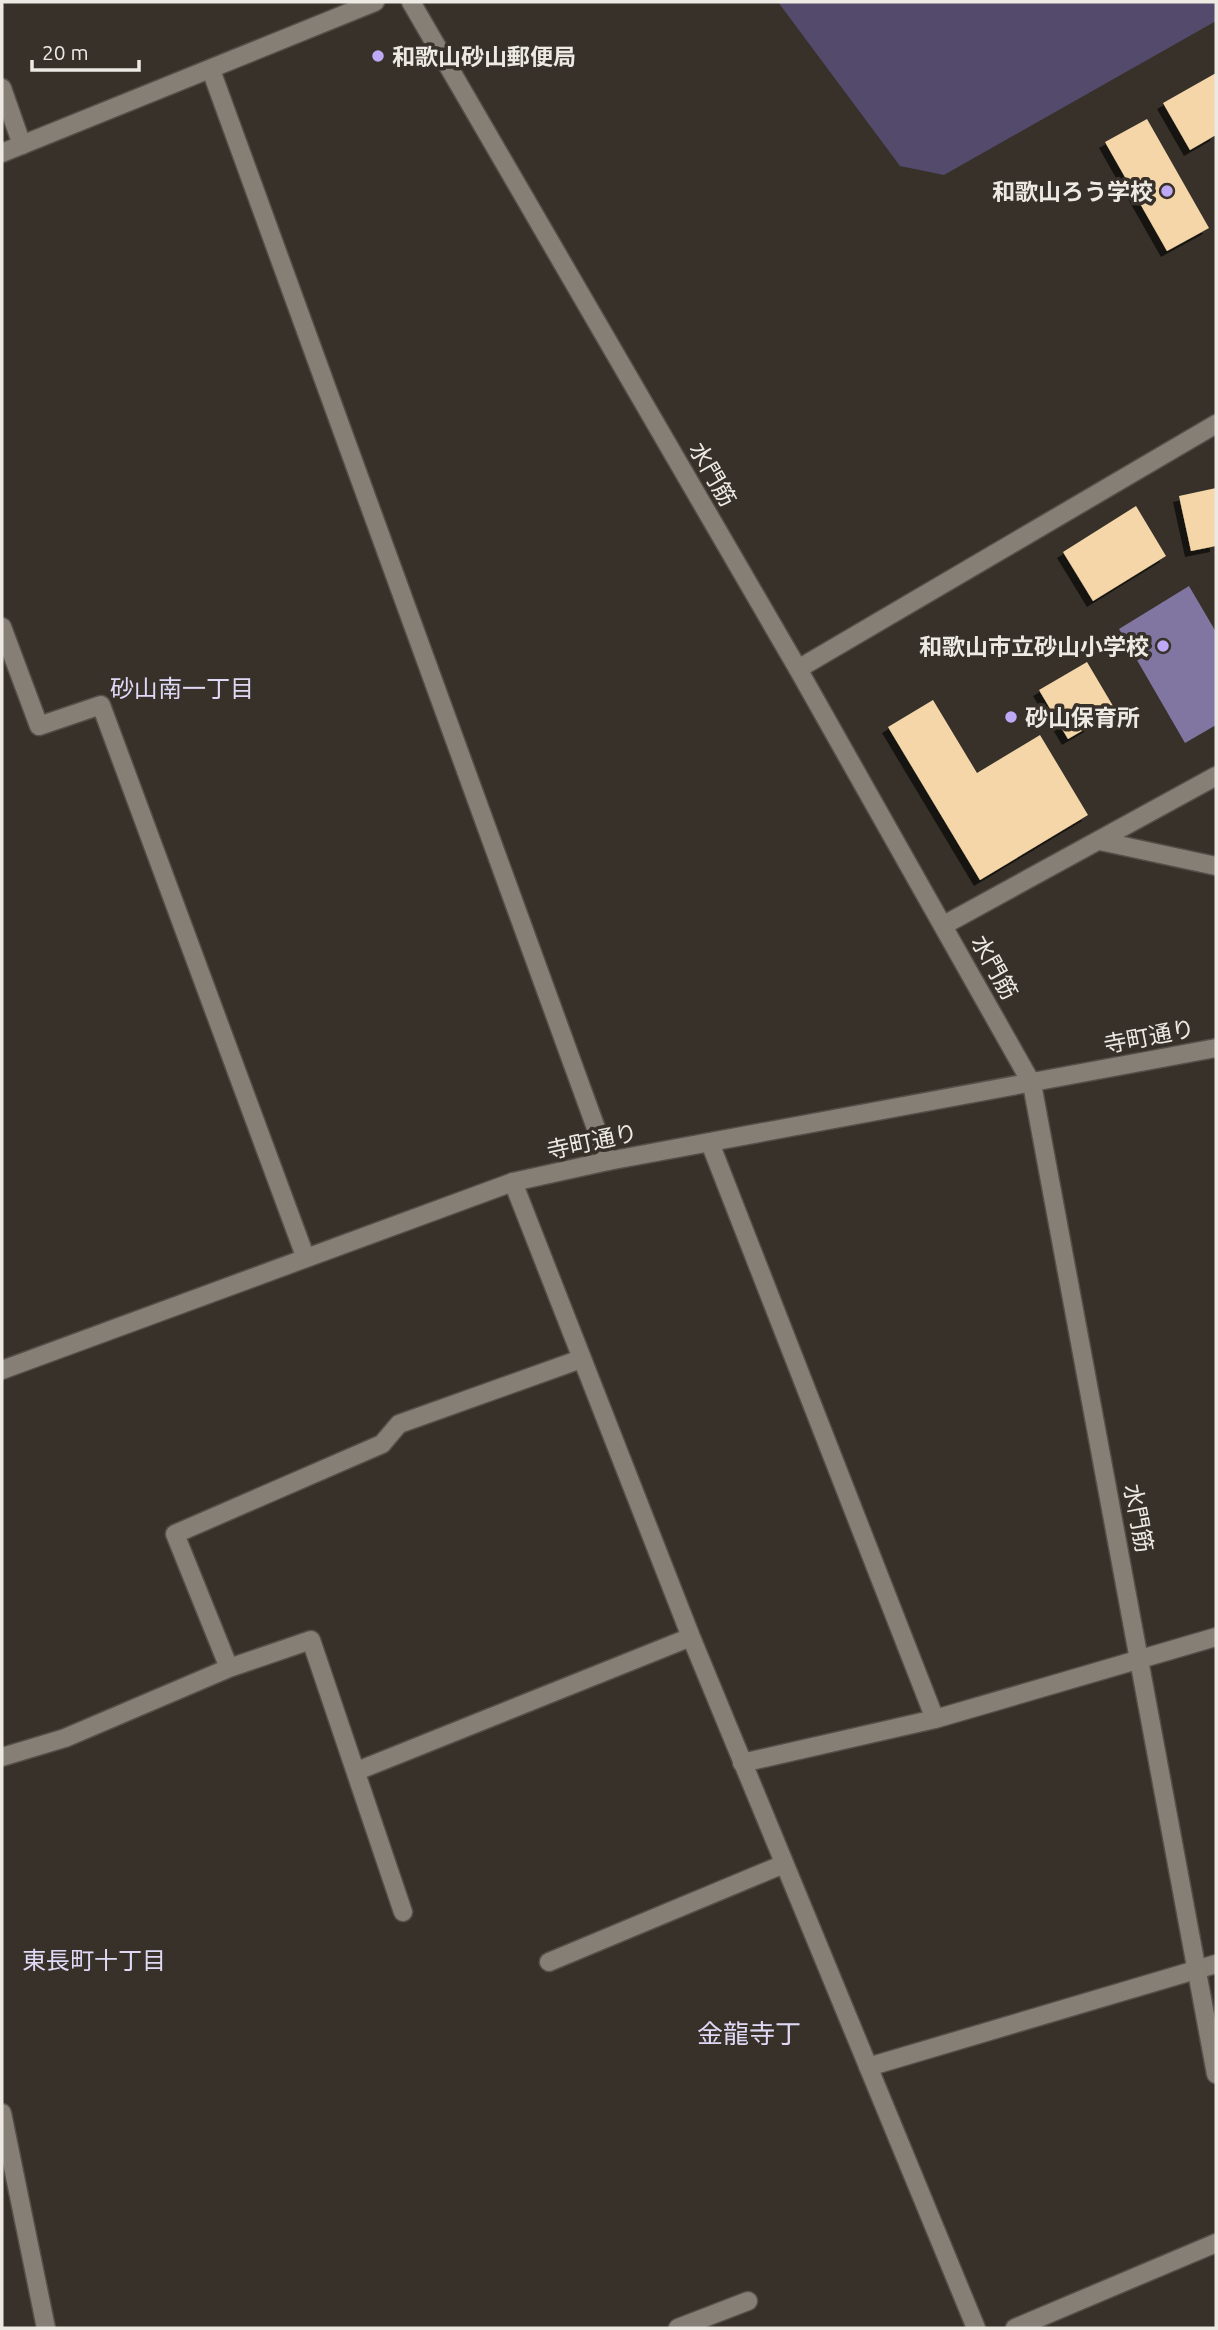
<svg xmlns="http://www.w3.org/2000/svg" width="1218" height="2330" font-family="Ubuntu,'Noto Sans JP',sans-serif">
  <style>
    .green { fill: #534a6c }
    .water { fill: #8175a2 }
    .building { fill: #f4d6a9; filter: url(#shadow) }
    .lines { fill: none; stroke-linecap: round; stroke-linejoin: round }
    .minor-casing { stroke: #544f49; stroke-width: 21 }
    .tertiary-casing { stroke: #544f49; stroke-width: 21 }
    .minor { stroke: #857f76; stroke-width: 18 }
    .tertiary { stroke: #857f76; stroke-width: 18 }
    .poi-dot { fill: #bda9f5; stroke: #373129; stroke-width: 2.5 }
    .labels { text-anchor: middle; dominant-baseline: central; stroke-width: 7; stroke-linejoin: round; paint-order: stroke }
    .poi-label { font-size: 23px; font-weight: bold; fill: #edeae4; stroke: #373129; text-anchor: start }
    .street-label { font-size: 23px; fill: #edeae4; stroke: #373129 }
    .neighbourhood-label { font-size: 24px; fill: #e0d9f6; stroke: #373129 }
    .quarter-label { font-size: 26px; fill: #e0d9f6; stroke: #373129 }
  </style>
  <defs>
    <filter id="shadow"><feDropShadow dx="-6" dy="6" stdDeviation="0" flood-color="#0009"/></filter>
  </defs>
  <rect width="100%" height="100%" fill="#373129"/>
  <path class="green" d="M778,2h438v19l-272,154 -44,-9z"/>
  <path class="water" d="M1189,586l27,46v93l-31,18 -66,-114z"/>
  <path class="building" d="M1216,73v62l-26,15 -27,-47z
    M1147,119l62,109 -42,23 -62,-109z
    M1216,488v58l-25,5 -12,-55z
    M1136,506l30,50 -73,45 -30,-49z
    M1087,662l29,49 -48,28 -29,-49z
    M933,700l44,73 63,-38 48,80 -108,65 -92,-153z"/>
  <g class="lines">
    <defs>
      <path id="minor" d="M211,70l397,1091
        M2,88l20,57
        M2,627l37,99 62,-21 204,551
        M798,669l418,-245
        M1100,841l116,25
        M944,925l272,-149
        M710,1143l225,576
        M513,1182l178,455 285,691
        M2,1757l63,-19 164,-70
        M742,1763l193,-44 281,-82
        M357,1771l334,-134
        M403,1912l-92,-272 -82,28 -54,-134 207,-90 17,-20 182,-65
        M549,1962l235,-98
        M868,2067l348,-103
        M2,2113l44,215
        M678,2328l70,-27
        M1015,2328l201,-85"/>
      <path id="tertiary" d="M411,2l387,667 234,415 184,990
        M2,153l373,-151
        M2,1370l511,-188 95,-21 608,-113"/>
    </defs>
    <use href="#minor" class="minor-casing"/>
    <use href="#tertiary" class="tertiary-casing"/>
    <use href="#minor" class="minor"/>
    <use href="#tertiary" class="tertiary"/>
  </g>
  <g class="poi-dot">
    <circle cx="378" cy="56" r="7"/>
    <circle cx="1167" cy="191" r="7"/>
    <circle cx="1163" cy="646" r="7"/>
    <circle cx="1011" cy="717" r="7"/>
  </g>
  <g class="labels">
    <g class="poi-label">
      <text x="392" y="56">和歌山砂山郵便局</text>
      <text x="1153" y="191" text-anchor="end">和歌山ろう学校</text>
      <text x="1149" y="646" text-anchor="end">和歌山市立砂山小学校</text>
      <text x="1025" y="717">砂山保育所</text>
    </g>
    <g class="street-label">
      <text transform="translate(713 474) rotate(60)">水門筋</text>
      <text transform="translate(995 967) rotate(61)">水門筋</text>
      <text transform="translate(1149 1036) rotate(-11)">寺町通り</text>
      <text transform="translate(592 1141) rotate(-12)">寺町通り</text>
      <text transform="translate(1139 1518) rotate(79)">水門筋</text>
    </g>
    <g class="neighbourhood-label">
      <text x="182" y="688">砂山南一丁目</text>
      <text x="94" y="1960">東長町十丁目</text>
    </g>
    <g class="quarter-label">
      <text x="749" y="2033">金龍寺丁</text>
    </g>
  </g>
  <rect width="1218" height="2330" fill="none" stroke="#edeae4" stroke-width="7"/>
  <path d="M32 60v10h107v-10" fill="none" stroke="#edeae4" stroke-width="3.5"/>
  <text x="42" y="60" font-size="21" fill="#edeae4" stroke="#373129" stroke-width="5" paint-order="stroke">20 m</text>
</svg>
